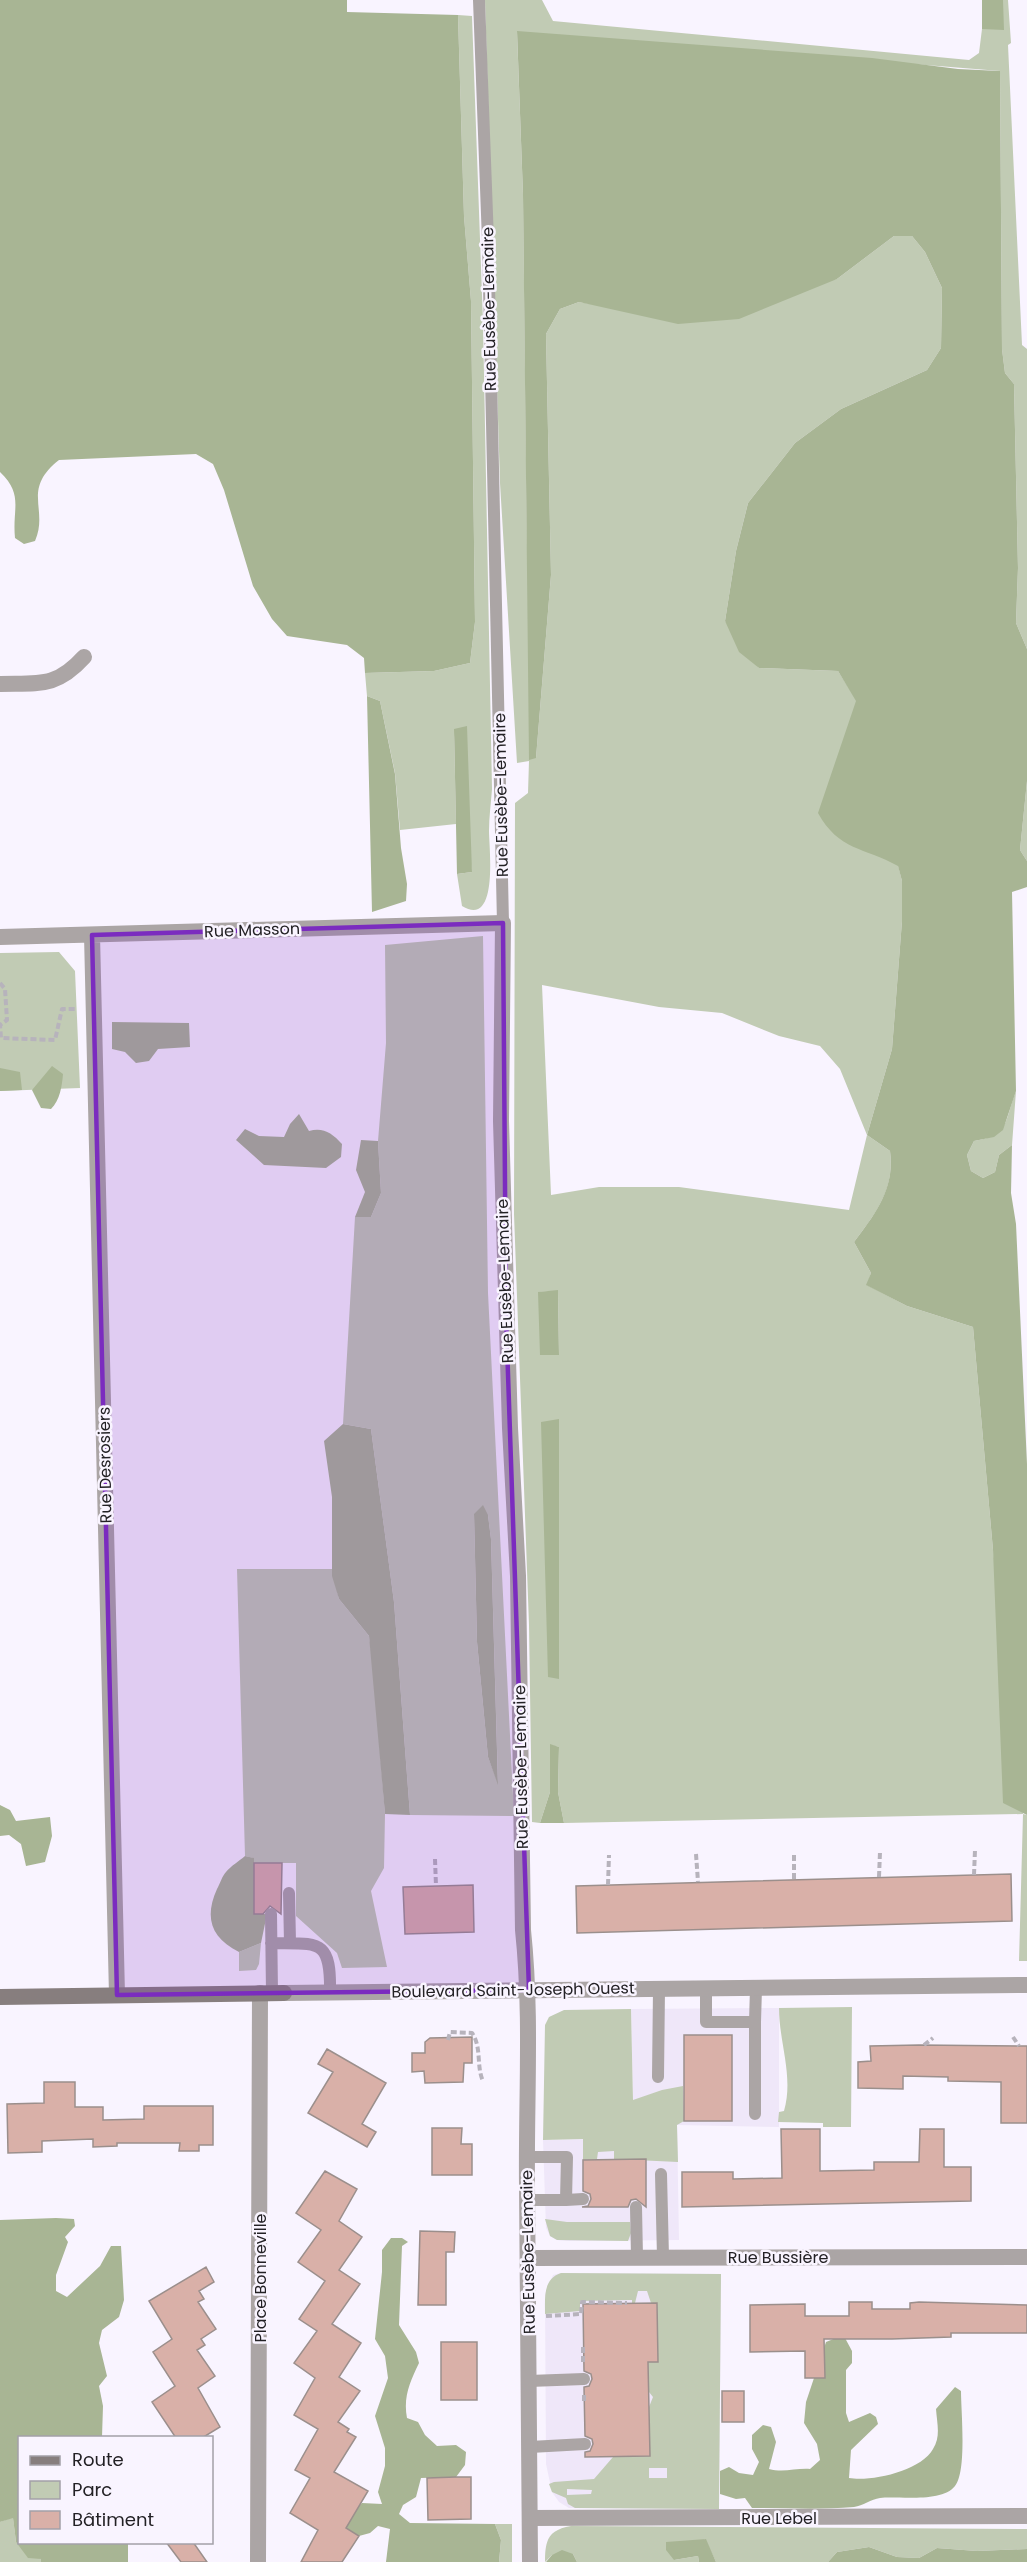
<svg xmlns="http://www.w3.org/2000/svg" width="1027" height="2562" font-family="Poppins,sans-serif">
  <style>
    .built { fill: #efe7f9 }
    .green { fill: #c1cbb4; fill-rule: evenodd }
    .forest { fill: #a8b594 }
    .building { fill: #d9b0a8; stroke: #9b8f8c; stroke-width: 1.5 }
    .lines { fill: none; stroke-linecap: round; stroke-linejoin: round }
    .path { stroke: #b7b3bc; stroke-width: 4; stroke-dasharray: 6 3; stroke-linecap: butt }
    .service { stroke: #aba5a5; stroke-width: 12 }
    .minor { stroke: #aba5a5; stroke-width: 16 }
    .tertiary { stroke: #aba5a5; stroke-width: 16 }
    .secondary { stroke: #877e7e; stroke-width: 16 }
    .marked { fill: #7b2cbf; fill-opacity: 0.2; stroke: #7b2cbf; stroke-width: 4.5; stroke-linejoin: round }
    .labels { text-anchor: middle; dominant-baseline: central; stroke-width: 5; stroke-linejoin: round; paint-order: stroke }
    .street-label { font-size: 16px; fill: #232125; stroke: #f9f4ff }
  </style>
  <rect width="100%" height="100%" fill="#f9f4ff"/>
  <path class="built" d="M779,2008v119l-102,-2 2,115 -111,1 -11,-1 -7,-4 -4,-8 -3,-88 91,-2 -3,-129z
    M561,2273l160,1 -2,235 -150,-1 -10,-6 -7,-10 -6,-28 -1,-170 8,-19z"/>
  <path class="green" d="M485,0h57l11,21 416,39 10,-7 3,-24h21v-29h5l3,43 -3,2 14,300 5,4v300l-11,-26 2,-55 -4,-184 -9,-11 -3,-24 -2,-278 -483,-39 6,163 4,353 9,210 15,-183 -5,-241 14,-25 19,-7 31,5 227,-28 57,-43h18l13,16 17,36 -1,60 -14,22 -86,39 -46,34 -47,60 -12,48 -11,70 34,47 79,3 19,30 -11,34 32,120 20,10 4,16v40l-10,128 -25,86 23,16c5,38 -14,62 -36,91l17,31 -4,12 40,21 66,21 20,223 30,264 4,1v146h-8l4,-147 -459,9 -6,-31 1,-45 -9,-2v47l-10,31 -8,-1 -3,-197 -15,-411 1,-411 13,-10 1,-32 -12,2 -17,-280zM542,985l117,22 63,6 57,23 41,10 20,23 27,66 -18,75 -170,-23h-80l-48,8zM558,1291l1,64 -20,-63z
    M458,15l14,1 11,307 9,466c-1,14 -3,28 -3,42 0,16 10,98 -27,75l-5,-32 15,-2 -18,-142 2,94 -56,6 -5,-57 -15,-72 -13,-5 -2,-23 69,-2 36,-8 5,-41 -4,-321 -7,-85z
    M1027,781v80l-7,-11z
    M483,936l5,357 26,523 -104,-1 -16,-213 -23,-173 -28,-5 12,-207h16l10,-24 -3,-52 8,-98 -1,-98zM474,1514l14,1 3,24 7,244 -10,-26 -11,-115z
    M59,952l16,19 5,117 -80,3v-138z
    M1016,1091l-4,54 -13,10 -4,17 -12,6 -12,-7 -4,-16 7,-14c36,-6 30,-19 42,-50z
    M237,1569h95l7,30 30,37 4,27 12,151 -1,54 -13,23 16,76 -45,1 -5,-15 -41,-37v-53h-42l-1,-5 -8,-2z
    M261,1943l-2,21 -3,6 -17,1v-19z
    M852,2007l-1,120h-28v-4l-45,-1 1,-10 5,-1c10,-35 -5,-68 -5,-103z
    M631,2009l2,91 29,-10 21,-4 1,35 -7,4 1,37 -64,-3v-8l-16,1 -1,7 -14,1v-21l-40,1 2,-115 4,-8 15,-7z
    M545,2219l22,3h63l1,11 -3,8 -71,-1 -7,-4z
    M561,2273l160,1 -2,235 -144,-1 -7,-4 -2,-6 -14,-6 -3,-8 5,-2 40,-3 19,-22 37,-1 -1,-49 4,-10 -4,-5 -1,-30h10l-1,-59h-6l-4,-12h-9l-3,12h-3v-3l-52,1v10l-35,3c0,-17 -2,-35 16,-41zM649,2468h18v10h-18zM567,2489l25,1 -1,4 -24,1z
    M13,2517l3,25 25,17v3h-41v-40z
    M495,2524h17v38h-13l2,-22z
    M571,2526l456,3v20l-50,2 -40,-3 -18,10 -22,-1 -28,-10 -32,5 -9,10h-112l-11,-23 -31,21 24,-4 1,6h-122l-4,-8 -21,1 -7,7c0,-22 3,-32 26,-36z"/>
  <path class="forest" d="M0,0h347v12l111,3 6,201 7,85 4,321 -5,41 -36,8 -69,2 -1,-15 -17,-13 -60,-9 -15,-17 -19,-33 -29,-96 -11,-26 -17,-10 -137,6c-38,30 -10,49 -24,81l-11,3 -9,-6c-3,-30 9,-43 -15,-66z
    M982,0h21l1,30 -22,-1z
    M517,31l355,27 86,11 42,2 2,278 3,24 9,11 4,184 -2,55 11,26v132l-7,69 7,11v26l-15,5 4,199 -13,39 -9,7 -20,4 -7,14 4,16 12,7 12,-6 4,-17 13,-10 -1,48 5,31 11,240v351l-24,-12 -10,-253 -20,-223 -66,-21 -41,-21 5,-12 -17,-31c22,-29 41,-54 36,-91l-23,-16 25,-86 10,-128v-40l-4,-15c-34,-19 -59,-15 -80,-53l38,-112 -18,-30 -79,-3 -20,-16 -14,-31 11,-70 12,-48 47,-60 46,-34 86,-39 14,-22 1,-60 -17,-36 -13,-16h-18l-57,43 -98,40 -61,5 -99,-22 -19,7 -14,25 5,241 -15,183 -7,2 -6,-565z
    M367,696l13,5 15,73 6,74 6,36 -1,17 -34,11z
    M467,726l5,146 -15,2 -3,-145z
    M112,1022l77,1 1,24 -32,2 -9,12 -13,2 -11,-11 -13,-3z
    M52,1066l11,8c-1,12 -3,26 -12,35l-10,-1 -9,-18z
    M0,1068l20,4 2,18 -22,1z
    M299,1114l10,17c14,-4 23,2 33,13l-1,13 -15,11 -62,-3 -28,-25 9,-11 14,7 25,1 6,-13z
    M361,1140l17,1 3,52 -10,24h-16l10,-25 -9,-22z
    M558,1290l1,65h-19l-2,-63z
    M559,1419v260l-11,-2 -7,-255z
    M343,1424l28,5 23,173 16,213 -25,-1 -16,-178 -30,-37 -7,-23v-79l-8,-56z
    M483,1505l5,10 3,24 7,246 -10,-28 -11,-115 -3,-128z
    M550,1744l9,3 -1,45 6,31h-24l10,-31z
    M0,1805l10,5 6,11 34,-4 2,19 -7,26 -19,4 -5,-22 -12,-9 -9,1z
    M245,1856l9,2v56h13l-6,29 -22,9c-28,-14 -35,-34 -22,-63 3,-5 5,-13 9,-17 5,-6 13,-11 19,-16z
    M56,2218l18,1 1,7 -10,11 3,5 -12,33v16l11,6 33,-31 11,-20h10l3,54 -5,17 -17,13 -3,13 8,33 -8,10 4,20 -1,31 -82,1v104l108,1v19h-87v-3l-13,-1 -12,-16 -3,-24 -13,4v-302z
    M391,2238h11l6,4 -6,4 -3,79 17,27 3,11c-9,19 -16,34 -12,55l11,4 7,13 12,11 19,-1 10,7 -1,13 -9,12 -35,1 -5,19 -13,8 -4,9 11,9 85,1 6,16 -2,22h-113l4,-33 -12,-3 -8,7 -11,3 -26,-15 7,-26 19,11 3,-3 20,1 -4,-12 7,-26v-18l-10,-32 13,-38 -3,-22 -10,-17 7,-67v-22z
    M836,2338h9l7,13v12l-6,7v43l3,9 21,-9 6,4 2,7 -27,26 -2,28c22,4 72,-7 84,-29 8,-12 4,-26 3,-40l19,-22 6,4c0,20 6,80 -6,95 -13,17 -56,10 -75,12 -9,1 -17,8 -26,9 -34,3 -68,1 -102,1l-7,-10 -9,1 -16,-5v-23l9,-4 10,6 14,2 6,-13 -7,-13v-14l11,-10 8,2 5,15 -7,27c14,4 27,-1 41,0l10,-9 -3,-16 -13,-21 2,-21 20,-60z
    M706,2539l10,23h-17l-1,-6 -24,4 -8,-10v-8z
    M869,2547l28,10 22,1 18,-10 40,3 50,-2v13h-199l9,-10z
    M562,2550l11,4 4,8h-31l6,-7z"/>
  <path class="building" d="M254,1863h28l-1,51 -11,-8 -7,8h-9z
    M1011,1874l1,47 -435,12 -1,-47z
    M473,1885l1,47 -69,2 -2,-47z
    M684,2035h48v86h-48z
    M472,2037v26h-8l-1,19 -38,1 -1,-12 -12,1v-19h13v-11l5,-4z
    M919,2045l108,1v77h-26v-41l-53,-1v-4l-45,-1v13l-45,-1v-26l13,-1 -1,-15z
    M327,2049l59,34 -24,41 14,8 -9,15 -59,-34 25,-41 -15,-8z
    M44,2082h31v25h28v13l41,-1v-13h69v39h-14v6h-20l1,-8h-63v3l-24,1v-8l-51,2v11l-34,1 -1,-49 37,-1z
    M432,2128h30l-1,16h11v31h-40z
    M781,2129h39v42l54,-1v-8h45l1,-33h24v38h27v34l-289,6v-35h51v7l49,-1z
    M646,2159v48l-10,-8 -5,1 -3,7h-46l6,-1 3,-7 -1,-5 -7,-3v-31z
    M325,2171l32,18 -18,32 23,16 -23,33 21,14 -28,40 29,19 -22,34 21,14 -22,31 11,7 -2,3 9,5 -22,35 34,19 -22,37 13,8 -17,26h-41l17,-32 -28,-17 20,-35 -15,-8 23,-41 -24,-14 21,-37 -21,-15 23,-32 -18,-12 26,-38 -27,-19 23,-32 -25,-17z
    M420,2231l35,1 -1,20h-8v53h-28z
    M206,2267l8,15 -15,9 5,8 -6,3 18,27 -15,10 4,6 -8,5 18,26 -17,12 22,39 -18,11h-26l-24,-36 23,-16 -22,-34 19,-13 -23,-38z
    M849,2302h23v7h38v-6l9,-1 108,3v28h-76v4l-59,2h-68l1,39h-20v-27l-55,1v-47l55,-1v12h44z
    M657,2303l1,59h-10l2,94 -65,1v-5l5,-1 3,-7 -1,-5 -7,-3 -1,-49 5,-1 3,-7 -1,-5 -7,-3 -1,-67z
    M441,2342h36v58h-36z
    M722,2391h22v31h-22z
    M456,2477h15v42l-43,1 -1,-42z
    M166,2542h27l14,20h-26z"/>
  <g class="lines">
    <path class="path" d="M0,983l5,6 2,31 -7,5 1,13 54,2 7,-31h14
      M696,1854l2,28
      M435,1859l1,27
      M974,1875l1,-25
      M879,1877l1,-25
      M794,1879v-26
      M608,1885l1,-30
      M1013,2037l6,9
      M448,2040l2,-8 22,1c10,14 4,33 11,48
      M924,2045l9,-7
      M546,2316l35,-2 1,-12 45,1
      M583,2347v17
      M584,2395v9"/>
    <path class="service" d="M479,0l9,241 15,682
      M289,1893l1,50
      M271,1914l1,79
      M271,1943c48,1 60,-5 59,49
      M706,1988v34h49l1,-34
      M658,2077l1,-88
      M755,2114v-92
      M527,2157h40l-1,43h-39
      M661,2174l2,83
      M566,2200l17,-1
      M636,2207l1,50
      M529,2381l55,-2
      M530,2447l55,-3"/>
    <path class="minor" d="M0,684c39,-1 56,4 84,-27
      M92,935l25,1060
      M0,937l503,-14 -2,198 9,307 8,148 5,354c9,85 3,170 4,255 1,125 3,251 3,377
      M528,2258l499,-1
      M530,2518l497,-2
      M258,2562l2,-569"/>
    <path class="tertiary" d="M284,1993l743,-8"/>
    <path class="secondary" d="M0,1997l284,-4"/>
  </g>
  <path class="marked" d="M503,923l3,392 23,675 -412,5 -25,-1060z"/>
  <g class="labels">
    <g class="street-label">
      <text transform="translate(489 309) rotate(-91)">Rue Eusèbe-Lemaire</text>
      <text transform="translate(501 795) rotate(-91)">Rue Eusèbe-Lemaire</text>
      <text transform="translate(252 930) rotate(-2)">Rue Masson</text>
      <text transform="translate(505 1281) rotate(-92)">Rue Eusèbe-Lemaire</text>
      <text transform="translate(105 1465) rotate(-91)">Rue Desrosiers</text>
      <text transform="translate(521 1767) rotate(-91)">Rue Eusèbe-Lemaire</text>
      <text transform="translate(513 1990) rotate(-1)">Boulevard Saint-Joseph Ouest</text>
      <text transform="translate(528 2252) rotate(-91)">Rue Eusèbe-Lemaire</text>
      <text x="778" y="2257">Rue Bussière</text>
      <text transform="translate(260 2278) rotate(-90)">Place Bonneville</text>
      <text x="779" y="2518">Rue Lebel</text>
    </g>
  </g>
  <rect x="18" y="2436" width="195" height="108" fill="#f9f4ff" stroke="#a3a0a8" stroke-width="1.5"/>
  <rect x="30" y="2456" width="30" height="9" fill="#877e7e" stroke="#a3a0a8" stroke-width="1.5"/>
  <text x="72" y="2466" font-size="18" fill="#232125">Route</text>
  <rect x="30" y="2481" width="30" height="18" fill="#c1cbb4" stroke="#a3a0a8" stroke-width="1.5"/>
  <text x="72" y="2496" font-size="18" fill="#232125">Parc</text>
  <rect x="30" y="2511" width="30" height="18" fill="#d9b0a8" stroke="#a3a0a8" stroke-width="1.5"/>
  <text x="72" y="2526" font-size="18" fill="#232125">Bâtiment</text>
</svg>
